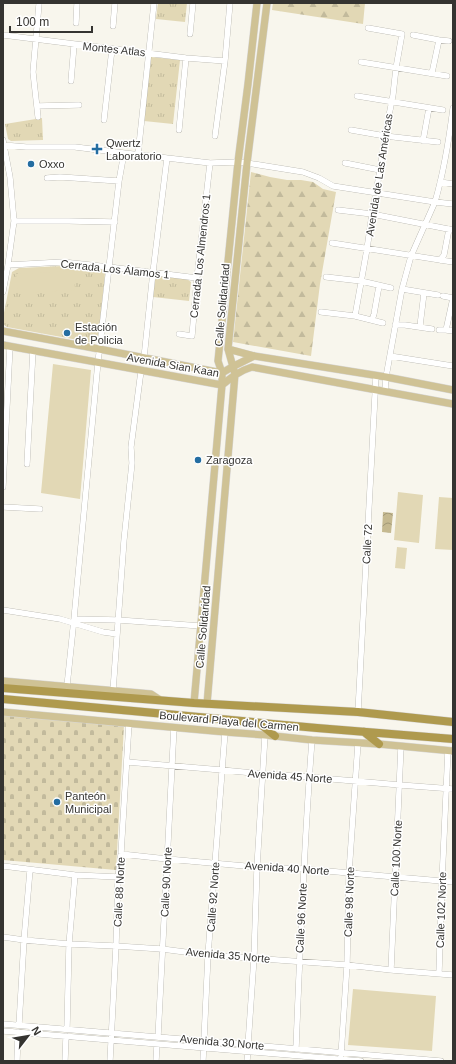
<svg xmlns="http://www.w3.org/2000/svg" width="456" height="1064" font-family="Arial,sans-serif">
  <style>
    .forest { fill: url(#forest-firs) }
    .cemetery { fill: url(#cemetery-stones) }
    .park { fill: url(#park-tufts) }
    .garden { fill: #e2d8b5 }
    .water { fill: url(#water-waves) }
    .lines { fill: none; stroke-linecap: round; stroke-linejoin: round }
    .minor-casing { stroke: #a8a69e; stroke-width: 6 }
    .major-casing { stroke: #d7d6d6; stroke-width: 8 }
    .highway-casing { stroke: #d7d6d6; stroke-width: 9 }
    .minor { stroke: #fff; stroke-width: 5.5 }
    .major { stroke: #cfc295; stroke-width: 7 }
    .highway { stroke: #af9a4e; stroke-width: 8 }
    .poi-dot { fill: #246da1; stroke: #fff; stroke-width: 1.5 }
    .labels { text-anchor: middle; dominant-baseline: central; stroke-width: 3; stroke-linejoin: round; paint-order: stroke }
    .street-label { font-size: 11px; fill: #353431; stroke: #fff }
    .poi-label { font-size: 11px; fill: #353431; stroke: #fff; text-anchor: start }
  </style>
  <defs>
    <pattern id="forest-firs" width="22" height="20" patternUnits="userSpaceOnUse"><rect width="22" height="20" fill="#e2d8b5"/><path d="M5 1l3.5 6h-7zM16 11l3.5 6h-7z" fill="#c2ba9c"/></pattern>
    <pattern id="cemetery-stones" width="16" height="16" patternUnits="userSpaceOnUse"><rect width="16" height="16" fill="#e2d8b5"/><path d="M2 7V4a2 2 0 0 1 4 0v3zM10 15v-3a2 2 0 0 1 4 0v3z" fill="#c2ba9c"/></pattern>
    <pattern id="park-tufts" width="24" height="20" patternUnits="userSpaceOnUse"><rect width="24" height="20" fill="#e2d8b5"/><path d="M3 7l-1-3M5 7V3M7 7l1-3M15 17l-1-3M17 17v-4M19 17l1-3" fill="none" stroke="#c2ba9c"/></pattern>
    <pattern id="water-waves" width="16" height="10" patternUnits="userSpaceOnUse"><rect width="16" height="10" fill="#c5b990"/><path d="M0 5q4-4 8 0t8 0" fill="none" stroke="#a19776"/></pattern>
  </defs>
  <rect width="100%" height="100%" fill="#f8f6ed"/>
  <path class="forest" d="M273,3h92l-2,21 -91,-14z
    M251,172l19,5 17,3h14l12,2 10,7 13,3 -16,92 -9,72 -78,-14z"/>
  <path class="cemetery" d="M3,714l121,11 -8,145 -113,-10z"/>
  <path class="park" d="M158,3h29l-2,19 -29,-3z
    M151,57l29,3 -7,64 -29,-3z
    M42,118l1,22 -32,1 -3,-2 -3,-15z
    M63,266l38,3 3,2 1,3 -7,66 -4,3 -87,-16 -4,-3v-6l9,-46 7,-4z
    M158,276l29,3 4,3 -2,19 -36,-4 2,-17z"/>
  <path class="garden" d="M74,271l1,19 -57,3 -2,-19z
    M53,364l38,6 -11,129 -39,-6z
    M398,492l25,3 -4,48 -25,-3z
    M439,497l14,1v52l-18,-1z
    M397,547l10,1 -2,21 -10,-1z
    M353,989l83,7 -4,55 -84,-6z"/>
  <path class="water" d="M383,512l10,1 -2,20 -9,-1z"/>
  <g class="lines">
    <defs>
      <path id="minor" d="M76,23l1,-20
        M113,26l2,-23
        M190,34l3,-31
        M3,35l183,23 39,3
        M413,35l26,5 -7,33
        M439,40l10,1
        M361,62l86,14
        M71,81l3,-36
        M357,96l86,14
        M37,106l42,-1
        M38,117l-5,-45 6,-68
        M104,120l8,-71
        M179,130l7,-72
        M351,130l34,6 53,6
        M215,136l10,-75 5,-58
        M3,140l7,37 4,44 -6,44 -5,27
        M423,141l6,-33
        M3,145l23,2h49l49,6 86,10 28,-1 9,1 56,9 16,6 14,8 102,16 18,2
        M138,155l16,-152
        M345,163l35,7
        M47,178l13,-1 59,4
        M440,182l13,2
        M338,210l34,4 81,16
        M14,221h55l46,1
        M332,243l121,19
        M440,260l4,-5 5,-26
        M8,265l55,-3 46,5 88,11
        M326,277l35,4 30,7
        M402,289l36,6
        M443,296l10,2
        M321,312l34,4 28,7
        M355,316l12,-67 5,-35 8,-44 5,-34 8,-41 3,-27 6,-34 -34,-6
        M372,320l2,-6 5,-28
        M395,325h10l27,4
        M420,326l4,-33
        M439,330h7l7,1
        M446,330l7,-32
        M179,334l13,2 5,-58 13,-115
        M390,356l63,10
        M144,358l9,-86 14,-114
        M385,391l1,-14 16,-88 9,-33 24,-54c9,-31 14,-62 18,-94
        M27,464l6,-114
        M3,487l7,-141
        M3,507l37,2
        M3,610l57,9 43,13 14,2
        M74,619l44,1 83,6
        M67,686l7,-67 24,-257 21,-181 5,-28
        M113,691l11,-151 8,-77 -1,-16 10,-76
        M358,712l18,-336
        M127,762l95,8 41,4 46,3 91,8 53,4
        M121,854l46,5 90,8 47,2 149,13
        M3,866l72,9 43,2
        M3,937l21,3 45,4 47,2 46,3 46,6 139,10 44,5 62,5
        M391,970l10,-224
        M439,973l3,-92 6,-131
        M3,1024l438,37
        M19,1025l5,-85 6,-70
        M67,1029l2,-85 6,-69
        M3,1031l358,30
        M158,1037l16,-310
        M248,1045l6,-87 3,-91 8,-132
        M296,1049c4,-103 8,-206 16,-309
        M341,1055l6,-90 2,-92 9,-130
        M17,1061l1,-29
        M65,1061l1,-25
        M110,1061l6,-115 2,-69 3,-23 8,-131
        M156,1061l1,-17
        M203,1061l5,-106 17,-223
        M247,1061l1,-10"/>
      <path id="major" d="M3,331l96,18 123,24 10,-6 22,-11
        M3,345l219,40c10,-8 17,-14 30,-18l201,37
        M228,349l26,7 132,21 67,13
        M3,681l148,13 9,6
        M194,703l28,-318v-12l-4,-12 20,-199 10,-78 9,-81
        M207,704l28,-330 -7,-25 19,-186 20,-160
        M3,712l222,20 40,3 47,5 67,4 74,7"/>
      <path id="highway" d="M3,688l191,15 164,9 95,10
        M3,699l314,29 136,11
        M259,723l16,13
        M364,732l15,12"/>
    </defs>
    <use href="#minor" class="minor-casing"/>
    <use href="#major" class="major-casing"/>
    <use href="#highway" class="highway-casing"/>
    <use href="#minor" class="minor"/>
    <use href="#major" class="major"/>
    <use href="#highway" class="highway"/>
  </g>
  <g class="poi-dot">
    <path d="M95 143h4v4h4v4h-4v4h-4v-4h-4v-4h4z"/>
    <circle cx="31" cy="164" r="4"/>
    <circle cx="67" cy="333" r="4"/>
    <circle cx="198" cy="460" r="4"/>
    <circle cx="57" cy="802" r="4"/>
  </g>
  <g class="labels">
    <g class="street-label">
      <text transform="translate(114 49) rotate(6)">Montes Atlas</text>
      <text transform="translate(379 175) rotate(-81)">Avenida de Las Américas</text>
      <text transform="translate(200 256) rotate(-84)">Cerrada Los Almendros 1</text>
      <text transform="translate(115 269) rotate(6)">Cerrada Los Álamos 1</text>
      <text transform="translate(222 305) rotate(-85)">Calle Solidaridad</text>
      <text transform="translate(173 365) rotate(10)">Avenida Sian Kaan</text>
      <text transform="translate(367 544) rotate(-87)">Calle 72</text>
      <text transform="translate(203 627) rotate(-85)">Calle Solidaridad</text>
      <text transform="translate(229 721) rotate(5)">Boulevard Playa del Carmen</text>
      <text transform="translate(290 776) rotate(4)">Avenida 45 Norte</text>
      <text transform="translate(396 858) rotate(-87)">Calle 100 Norte</text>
      <text transform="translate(287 868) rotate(4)">Avenida 40 Norte</text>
      <text transform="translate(166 882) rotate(-87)">Calle 90 Norte</text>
      <text transform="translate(119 892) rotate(-87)">Calle 88 Norte</text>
      <text transform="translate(213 897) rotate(-86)">Calle 92 Norte</text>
      <text transform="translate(349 902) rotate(-88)">Calle 98 Norte</text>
      <text transform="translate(441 910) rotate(-88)">Calle 102 Norte</text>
      <text transform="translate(301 918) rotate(-87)">Calle 96 Norte</text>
      <text transform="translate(228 955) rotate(5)">Avenida 35 Norte</text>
      <text transform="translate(222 1042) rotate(5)">Avenida 30 Norte</text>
    </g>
    <g class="poi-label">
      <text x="106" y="143">Qwertz<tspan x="106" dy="13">Laboratorio</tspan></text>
      <text x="39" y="164">Oxxo</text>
      <text x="75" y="327">Estación<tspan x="75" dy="13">de Policia</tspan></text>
      <text x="206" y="460">Zaragoza</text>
      <text x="65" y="796">Panteón<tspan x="65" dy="13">Municipal</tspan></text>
    </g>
  </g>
  <rect width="456" height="1064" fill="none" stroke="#353431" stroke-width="8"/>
  <g transform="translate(28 1036) rotate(59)" stroke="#ffffff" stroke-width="3" paint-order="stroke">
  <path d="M0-3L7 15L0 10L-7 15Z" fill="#353431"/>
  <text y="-6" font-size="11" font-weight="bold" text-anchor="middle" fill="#353431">N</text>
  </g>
  <path d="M10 26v6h82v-6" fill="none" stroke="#353431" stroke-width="2"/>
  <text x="16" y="26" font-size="12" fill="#353431" stroke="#ffffff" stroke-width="3" paint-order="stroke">100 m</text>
</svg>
